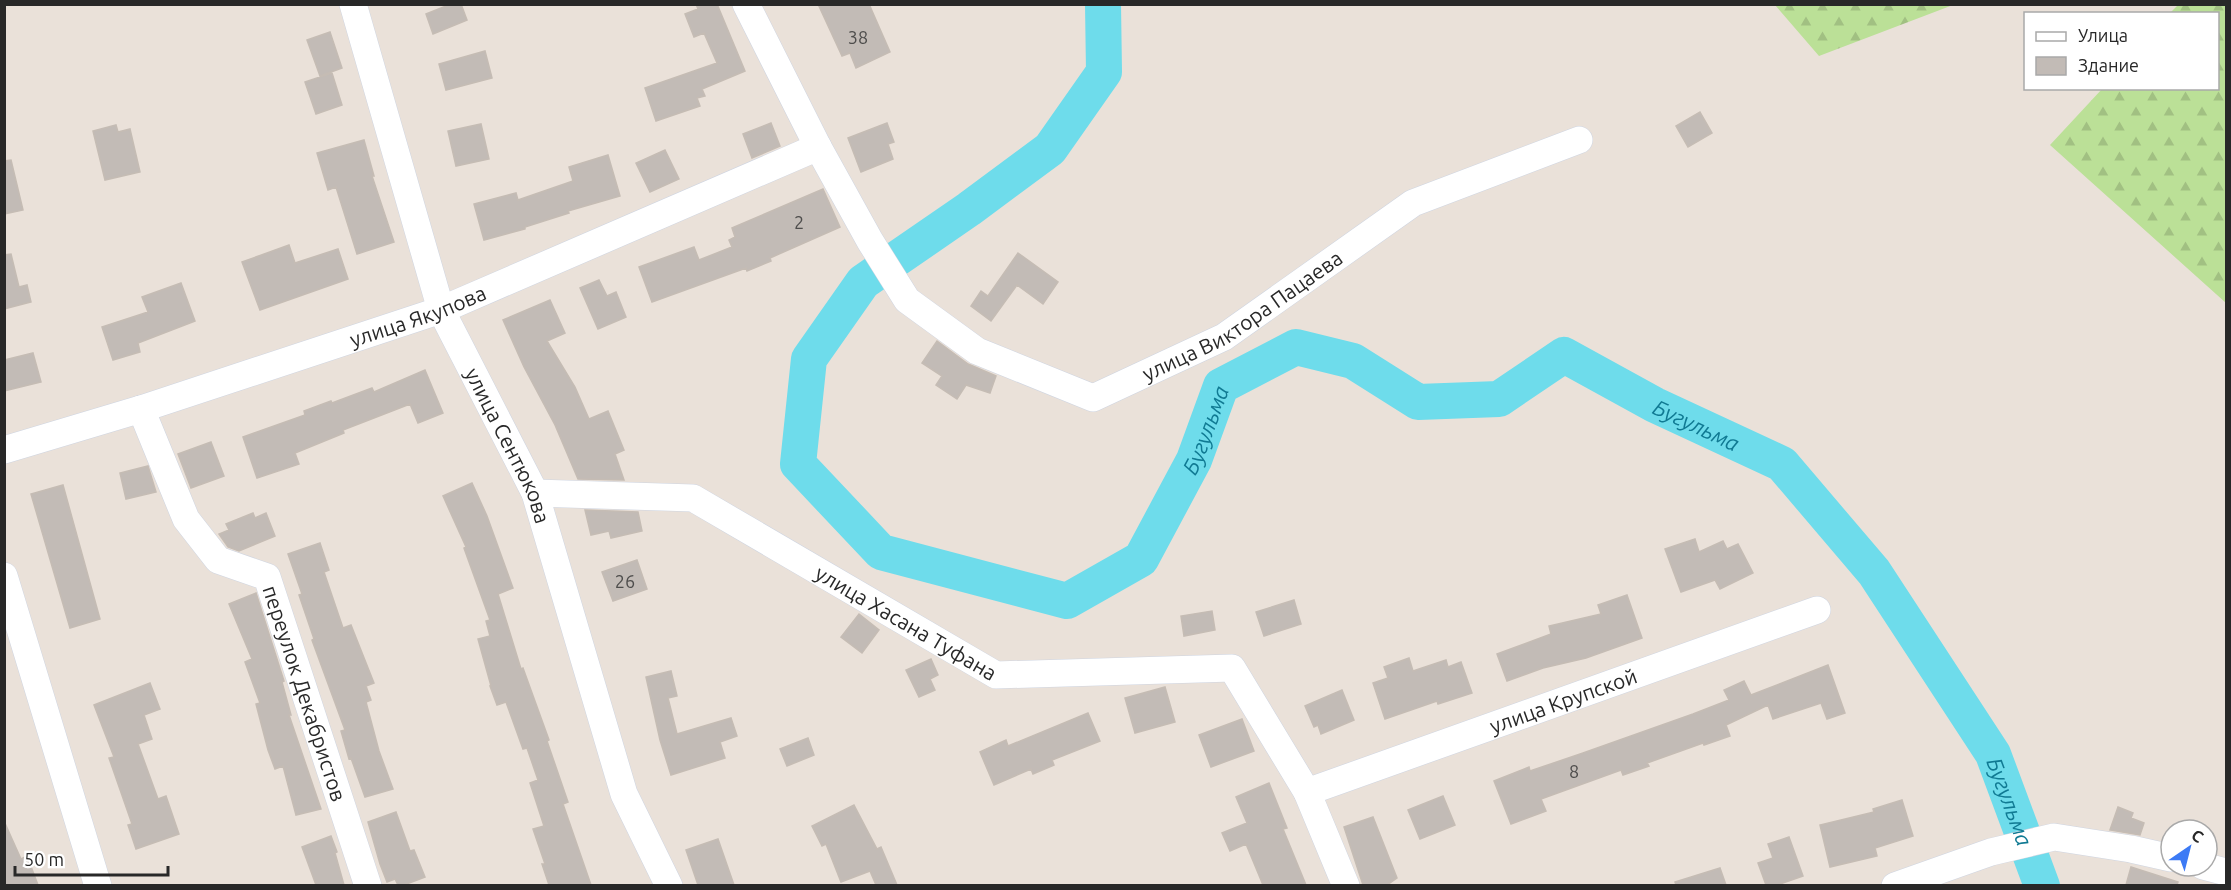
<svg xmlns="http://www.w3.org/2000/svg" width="2231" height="890" font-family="Ubuntu,sans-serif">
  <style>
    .forest { fill: url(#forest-firs) }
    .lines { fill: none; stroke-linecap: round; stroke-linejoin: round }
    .river { stroke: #6edceb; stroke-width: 36 }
    .building { fill: #c2bbb6; stroke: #c5bcb4; stroke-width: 1.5 }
    .minor-casing { stroke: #cfd5e1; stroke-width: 28 }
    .minor { stroke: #fff; stroke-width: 27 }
    .labels { text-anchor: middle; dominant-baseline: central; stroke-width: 4.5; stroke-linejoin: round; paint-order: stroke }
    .number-label { font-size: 18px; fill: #4e4d4c }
    .street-label { font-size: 21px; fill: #282828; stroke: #fff }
    .water-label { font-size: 22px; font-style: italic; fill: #107a93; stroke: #fff }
  </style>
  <defs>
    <pattern id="forest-firs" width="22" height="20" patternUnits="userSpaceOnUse" patternTransform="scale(1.5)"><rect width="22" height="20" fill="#bbe097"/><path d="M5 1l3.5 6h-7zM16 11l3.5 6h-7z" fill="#a1c082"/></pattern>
  </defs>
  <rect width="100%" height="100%" fill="#eae1d9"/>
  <path class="forest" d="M1775,5h178l-134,51z
    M2178,5h48v298l-176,-158 52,-56 116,-1v-74l-48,-1z"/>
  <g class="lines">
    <path class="river" id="s1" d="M1103,4l1,68 -54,77 -81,60 -106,73 -54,77 -11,105 83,88 186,49 74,-42 53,-99 27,-74 75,-39 57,14 65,41 81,-3 65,-44 91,50 127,59 92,108 119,182 49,132"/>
  </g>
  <path class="building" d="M451,4h10l6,16 -34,14 -7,-20z
    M696,4h21l28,67 -43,18 3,7 -8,2 3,8 -44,15 -11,-33 72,-25 -13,-30 -10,4 -9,-23 13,-5z
    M818,4h51l21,48 -34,16 -6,-15 -8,3z
    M330,32l12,36 -22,8 -13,-36z
    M485,51l7,27 -46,12 -7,-26z
    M332,73l10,32 -26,9 -11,-32z
    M1700,112l12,21 -24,14 -12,-21z
    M771,123l9,23 -28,12 -9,-24z
    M887,123l7,19 -6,2 5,15 -32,13 -13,-34z
    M481,124l8,35 -33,7 -8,-35z
    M116,125l2,7 12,-3 10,43 -35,8 -12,-49z
    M364,140l10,36h-2l22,66 -37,12 -21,-67 -8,3 -11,-37z
    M665,150l14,29 -29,13 -14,-29z
    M608,155l12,41 -52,15 1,2 -44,14v2l-41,11 -10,-36 42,-11 2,7 55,-19 -4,-14z
    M11,160l12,50 -19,4v-53z
    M823,189l17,38 -70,31 1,3 -24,10 -1,-3 -94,34 -13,-35 55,-20 5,13 33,-13 -3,-7 6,-3 -3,-9z
    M289,245l6,18 43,-14 10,30 -88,31 -18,-48z
    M1018,253l40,29 -15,22 -26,-19 -26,36 -20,-15 10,-15 7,5z
    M11,254l8,33 8,-2 4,17 -27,7v-54z
    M599,280l8,16 9,-4 10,25 -28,12 -18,-41z
    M181,283l14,38 -57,22 2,9 -27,8 -11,-33 46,-15 -6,-15z
    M550,300l15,33 -18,8 28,46 14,32 19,-8 16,39 -9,4 9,26 -46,-1 -23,-54 -31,-58 -21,-47z
    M937,341l31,23 28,12 -6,17 -24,-8 -9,14 -21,-14 6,-9 -20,-13z
    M33,353l8,29 -37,9v-31z
    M425,370l18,43 -25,10 -8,-19 -67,26 1,3 -49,20 4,11 -42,14 -14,-41 62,-22 -1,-4 27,-10 1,2 40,-15 2,4z
    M211,442l13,34 -33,12 -13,-34z
    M148,466l8,26 -30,7 -6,-26z
    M472,483l15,33 26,72 -15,6 23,75 2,-1 26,72 -2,1 21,61 -5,2 28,81h-42l-7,-21h3l-12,-35 11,-3 -14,-43 8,-3 -11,-32 -4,1 -17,-47 -9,3 -7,-19h1l-13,-47 12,-3 -4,-15 4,-1 -26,-72 2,-1 -23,-51z
    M63,485l37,134 -30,9 -39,-134z
    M585,510l53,2 4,19 -31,7 -2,-7 -18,4z
    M253,513l2,5 11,-5 9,23 -36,15 -11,-4 -9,-13 10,-4 -3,-6z
    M1695,539l4,13 24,-11 4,8 11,-5 15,29 -33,16 -5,-9 -34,12 -16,-43z
    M320,543l9,27 -5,2 19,56 8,-3 23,58 -8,3 5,14 -5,2 13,49 14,38 -28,8 -14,-39 -2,1 -8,-28 4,-1 -33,-90 2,-1 -15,-44 3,-1 -14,-40z
    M637,560l10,29 -34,12 -11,-29z
    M256,593l28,88 -2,1 9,33h-2l32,94 -25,6 -13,-49 -8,3 -7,-19 -12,-46 4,-1 -15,-41 7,-3 -23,-55z
    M1627,595l15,43 -56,20 -43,10 -36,13 -10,-27 54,-20 -2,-8 52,-12 -3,-9z
    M1294,600l7,24 -37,12 -8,-24z
    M1212,611l3,19 -31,6 -3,-20z
    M859,614l20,16 -17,23 -21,-16z
    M1409,658l4,13 33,-11 2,7 13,-5 11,31 -34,11 -1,-3 -52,18 -12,-36 15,-5 -4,-11z
    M931,659l7,16 -8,4 5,11 -16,7 -13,-27z
    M1828,665l17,48 -18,6 -6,-16 -48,16 -5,-14 -42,20 4,11 -26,9 -1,-2 -56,20 2,3 -26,9 -2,-5 -80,29 5,12 -35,13 -17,-43 35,-14 1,4 53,-18 110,-39 36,-14 -5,-10 20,-9 7,14z
    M671,671l6,25 -9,2 9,36 54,-16 6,18 -17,6 5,16 -54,17 -11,-35 -14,-63z
    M150,683l10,26 -16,6 8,24 -14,5 20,55 8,-3 13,38 -43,15 -8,-24 4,-1 -23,-66 5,-1 -20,-52z
    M1165,687l10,35 -40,11 -10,-35z
    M1342,690l12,30 -33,14 -3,-9 -4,2 -9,-21z
    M1088,713l12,28 -48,19 2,5 -21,9 -2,-5 -37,16 -14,-33 26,-12 2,6z
    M1242,719l12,32 -43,16 -12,-32z
    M808,738l6,17 -27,11 -7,-17z
    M1269,783l18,45 -4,1 23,56h-43l-17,-41 -16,7 -8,-18 25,-10 -11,-26z
    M1443,796l12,29 -35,14 -12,-29z
    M1902,800l11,36 -38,12 2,8 -47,11 -10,-42 54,-13 -1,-3z
    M854,805l23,44 4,-2 16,38h-21l-6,-14 -29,11 -15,-38 -4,2 -10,-20z
    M2118,807l15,6 -2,5 13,5 -4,12 -30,-5z
    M396,812l14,39 4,-1 11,27 -21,8h-6l-3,-6 -8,3 -7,-18 -12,-42z
    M1373,817l24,61 -10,7h-24l-19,-58z
    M4,821l17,38 6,-3 11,29h-34z
    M331,836l6,16 -2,1 9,32h-28l-14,-38z
    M1789,837l14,39 -26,9h-11l-8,-22 15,-5 -5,-14z
    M718,839l16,46h-36l-12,-35z
    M2131,867l47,15 -1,3h-51z
    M1720,868l6,17h-50l-1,-3z"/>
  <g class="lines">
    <defs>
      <g id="minor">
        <path id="s2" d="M353,4l88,306 94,183 89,301 45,92"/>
        <path id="s3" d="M746,4l72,143 52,94 37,59 70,51 116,47 131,-61 189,-134 166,-63"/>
        <path id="s4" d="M141,409l45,110 32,41 49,17 101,309"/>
        <path id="s5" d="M4,450l137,-41 300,-99 377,-163"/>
        <path id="s6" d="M535,493l158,5 303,177 236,-7 75,124 39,94"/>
        <path d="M4,576l94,310"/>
        <path id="s7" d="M1307,792l510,-182"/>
        <path d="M2203,866l23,6"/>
        <path d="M1895,886l96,-34 63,-15 77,12 40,9"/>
      </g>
    </defs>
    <use href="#minor" class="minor-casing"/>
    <use href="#minor" class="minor"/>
  </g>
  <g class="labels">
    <g class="number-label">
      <text x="858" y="37">38</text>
      <text x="799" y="222">2</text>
      <text x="625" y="581">26</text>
      <text x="1574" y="771">8</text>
    </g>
    <g class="street-label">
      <text stroke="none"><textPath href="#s3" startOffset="720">улица Виктора Пацаева</textPath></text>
      <text stroke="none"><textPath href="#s5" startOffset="435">улица Якупова</textPath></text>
      <text stroke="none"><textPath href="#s2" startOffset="470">улица Сентюкова</textPath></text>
      <text stroke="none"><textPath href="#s6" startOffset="405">улица Хасана Туфана</textPath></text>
      <text stroke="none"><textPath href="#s4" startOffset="345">переулок Декабристов</textPath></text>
      <text stroke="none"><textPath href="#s7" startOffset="272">улица Крупской</textPath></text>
    </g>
    <g class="water-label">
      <text stroke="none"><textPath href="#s1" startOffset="1710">Бугульма</textPath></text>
      <text stroke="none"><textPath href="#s1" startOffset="1134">Бугульма</textPath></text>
      <text stroke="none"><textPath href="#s1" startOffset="2214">Бугульма</textPath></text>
    </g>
  </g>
  <rect width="2231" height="890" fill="none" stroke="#282828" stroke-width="12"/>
  <rect x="2024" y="12" width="195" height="78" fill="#ffffff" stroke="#a9a9a9" stroke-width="1.5"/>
  <rect x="2036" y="32" width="30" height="9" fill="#ffffff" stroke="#a9a9a9" stroke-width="1.5"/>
  <text x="2078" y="42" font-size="18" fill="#282828">Улица</text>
  <rect x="2036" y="57" width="30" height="18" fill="#c2bbb6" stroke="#a9a9a9" stroke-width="1.5"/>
  <text x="2078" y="72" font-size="18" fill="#282828">Здание</text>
  <g transform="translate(2189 848) rotate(35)"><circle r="28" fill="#ffffff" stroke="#a9a9a9" stroke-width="1.5"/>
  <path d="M0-4.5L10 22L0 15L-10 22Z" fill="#3c7af5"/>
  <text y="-9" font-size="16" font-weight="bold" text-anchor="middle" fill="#282828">С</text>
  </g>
  <path d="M15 866v9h153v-9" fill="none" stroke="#282828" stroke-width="3"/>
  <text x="24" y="866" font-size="18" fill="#282828" stroke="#ffffff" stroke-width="4.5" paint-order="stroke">50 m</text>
</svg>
